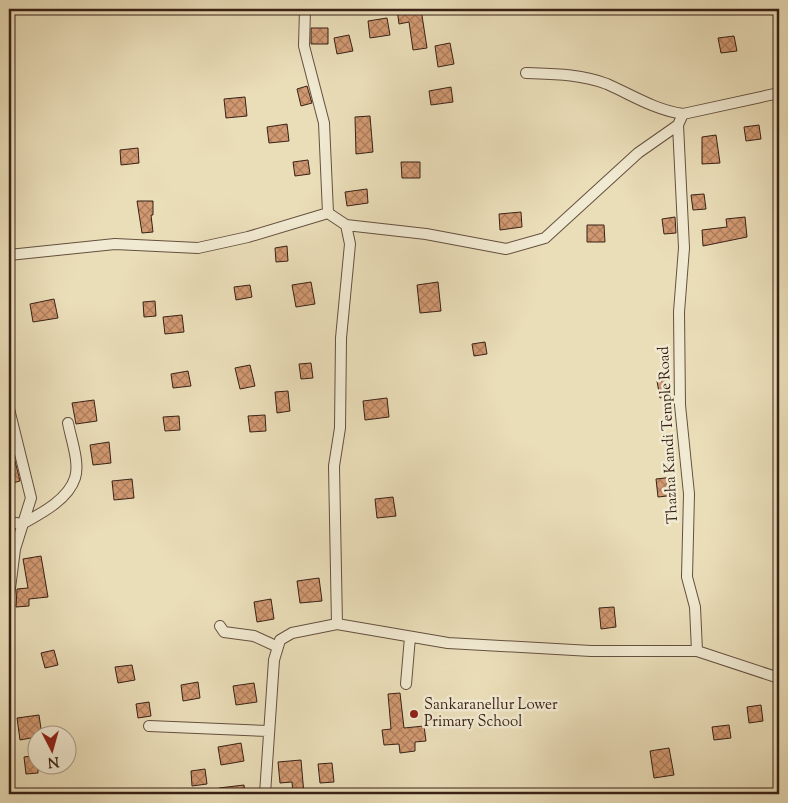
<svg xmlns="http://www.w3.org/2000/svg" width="788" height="803" font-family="'Sorts Mill Goudy',serif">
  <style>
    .building { fill: url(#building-cross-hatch); stroke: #392116 }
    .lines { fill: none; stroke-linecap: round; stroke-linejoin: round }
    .minor-casing { stroke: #65503f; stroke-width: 12 }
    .minor { stroke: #f1ead2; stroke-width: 10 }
    .poi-dot { fill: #8f2418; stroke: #f1ead2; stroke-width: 2 }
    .labels { text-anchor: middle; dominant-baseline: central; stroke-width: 5; stroke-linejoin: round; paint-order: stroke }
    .street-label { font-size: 15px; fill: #392116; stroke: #f1ead2 }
    .poi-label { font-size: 15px; fill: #392116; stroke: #f1ead2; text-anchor: start }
  </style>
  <defs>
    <pattern id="building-cross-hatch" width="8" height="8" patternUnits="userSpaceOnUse" patternTransform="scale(1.25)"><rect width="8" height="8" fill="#d19971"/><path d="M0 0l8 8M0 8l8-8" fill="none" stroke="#ab7c5c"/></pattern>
  </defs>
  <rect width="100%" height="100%" fill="#eadeb9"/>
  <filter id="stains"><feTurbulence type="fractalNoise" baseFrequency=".004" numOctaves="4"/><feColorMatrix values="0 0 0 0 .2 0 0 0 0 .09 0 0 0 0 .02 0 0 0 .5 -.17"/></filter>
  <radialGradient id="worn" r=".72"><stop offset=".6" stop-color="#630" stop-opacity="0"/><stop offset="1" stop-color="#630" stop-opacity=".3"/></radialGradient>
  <path class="building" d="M397,9h24l6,39 -14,2 -4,-28 -10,2z
    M387,18l3,17 -20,3 -2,-17z
    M311,28h17v16h-17z
    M349,35l4,16 -16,3 -3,-16z
    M734,36l3,15 -16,2 -3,-15z
    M450,43l4,21 -16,3 -3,-21z
    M307,86l5,17 -11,3 -4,-17z
    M451,87l2,15 -22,3 -2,-14z
    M245,97l2,19 -21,2 -2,-19z
    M370,116l3,36 -17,2 -1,-37z
    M287,124l2,17 -20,2 -2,-16z
    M759,125l2,14 -15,2 -2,-14z
    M716,135l4,28 -18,1v-27z
    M138,148l1,15 -18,2 -1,-15z
    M308,160l2,14 -15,2 -2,-14z
    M401,162h19v16h-18z
    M367,189l1,14 -21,3 -2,-14z
    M704,194l2,15 -13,1 -2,-15z
    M137,201h16v14h-2l2,17 -11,1z
    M521,212l1,15 -22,3 -1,-16z
    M675,217l1,16 -12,1 -2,-15z
    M745,217l2,20 -44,9 -1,-16 25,-3 -1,-8z
    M587,225h17l1,17h-18z
    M287,246l1,15 -12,1 -1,-14z
    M311,282l4,22 -19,3 -4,-22z
    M438,282l3,29 -21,2 -3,-28z
    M250,285l2,12 -16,3 -2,-13z
    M54,299l4,19 -25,4 -3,-18z
    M155,301l1,15 -12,1 -1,-15z
    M182,315l2,17 -19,2 -2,-17z
    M485,342l2,12 -13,2 -2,-12z
    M311,363l2,15 -12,1 -2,-15z
    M250,365l5,21 -15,3 -5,-21z
    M188,371l3,15 -18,2 -2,-14z
    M668,379l2,17 -10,2 -3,-17z
    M288,391l2,20 -13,2 -2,-21z
    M387,398l2,19 -24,3 -2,-19z
    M94,400l3,21 -21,3 -4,-21z
    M265,415l1,16 -16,1 -2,-16z
    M179,416l1,14 -15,1 -2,-14z
    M109,442l2,21 -18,2 -3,-20z
    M12,449l8,32 -11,3v-34z
    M674,477l2,18 -18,2 -2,-18z
    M132,479l2,19 -20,2 -2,-19z
    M393,497l3,19 -19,2 -2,-19z
    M41,556l7,41 -19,2v7l-13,1 1,-18 11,-1 -5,-29z
    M319,578l3,23 -22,2 -3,-22z
    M271,599l3,20 -17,3 -3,-20z
    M614,607l2,20 -15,2 -2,-21z
    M54,650l4,15 -13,3 -4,-15z
    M132,665l3,15 -17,3 -3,-16z
    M198,682l2,16 -17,3 -2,-16z
    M254,683l3,19 -21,3 -3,-19z
    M400,693l4,35 20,-2 2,15 -11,1v9l-15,2 -1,-9 -15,1 -2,-15 9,-1 -3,-35z
    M149,702l2,14 -13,2 -2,-14z
    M761,705l2,16 -14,2 -2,-16z
    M39,715l3,21 -22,4 -3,-22z
    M729,725l2,13 -17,2 -2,-13z
    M241,743l3,18 -23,4 -3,-18z
    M669,748l5,27 -20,3 -4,-27z
    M38,755v18l-12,1 -2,-17z
    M301,760l3,34h-11l-1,-12 -12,1 -2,-21z
    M332,763l2,19 -14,1 -2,-19z
    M205,769l2,15 -15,2 -1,-15z
    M244,785l1,9h-25l-1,-6z"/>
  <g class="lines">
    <defs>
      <path id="minor" d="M526,73c27,1 55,1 81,11 25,11 48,26 76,30l96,-21
        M678,125l6,123 -5,64 1,93 9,89 -2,83 8,30 2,44
        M328,213l18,12 4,19 -9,94 -1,90 -6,38 3,158 111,19 143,8h106l82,27
        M346,225l80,9 80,15 39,-11 93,-85 40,-28 5,-11
        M9,255l106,-11 83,4 50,-11 80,-24 -4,-90 -20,-77 1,-37
        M9,409l22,89 -16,51 -6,47
        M9,522l13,2c18,-10 46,-24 53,-46 5,-15 -4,-39 -7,-55
        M220,626l4,6 30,4 24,11
        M406,684l4,-47
        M149,726l119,5
        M265,794l9,-134 6,-20 12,-7 45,-9"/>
    </defs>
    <use href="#minor" class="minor-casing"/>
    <use href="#minor" class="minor"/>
  </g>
  <circle class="poi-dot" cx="414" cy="714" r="5"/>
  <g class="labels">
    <g class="street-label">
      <text transform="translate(669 435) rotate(-93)">Thazha Kandi Temple Road</text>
    </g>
    <g class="poi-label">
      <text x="424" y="705">Sankaranellur Lower<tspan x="424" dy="17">Primary School</tspan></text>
    </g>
  </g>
  <rect width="788" height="803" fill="none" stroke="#eadeb9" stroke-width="30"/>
  <rect x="10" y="10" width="768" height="783" fill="none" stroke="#392116" stroke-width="2.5"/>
  <rect x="15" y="15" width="758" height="773" fill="none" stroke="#392116"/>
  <g transform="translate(52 750) rotate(174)"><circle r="24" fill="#f1ead2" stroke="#a79a87"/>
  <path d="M0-4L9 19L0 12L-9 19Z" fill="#8f2418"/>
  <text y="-8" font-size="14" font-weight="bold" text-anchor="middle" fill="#392116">N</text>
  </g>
  <rect width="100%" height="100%" filter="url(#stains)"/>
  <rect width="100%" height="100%" fill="url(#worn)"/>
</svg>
